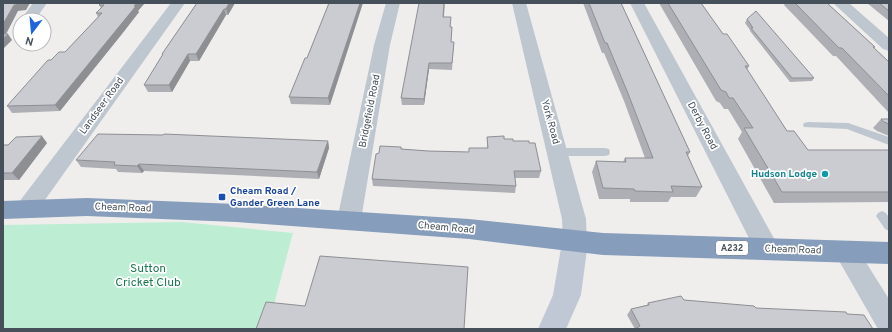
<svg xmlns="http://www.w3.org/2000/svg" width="892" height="332" font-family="Overpass,sans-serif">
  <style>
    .green { fill: #bdedd2 }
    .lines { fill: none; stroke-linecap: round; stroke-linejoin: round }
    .lane { fill: #bec7cf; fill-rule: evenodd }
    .street { fill: #bec7cf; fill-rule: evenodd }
    .secondary { fill: #bfc8d4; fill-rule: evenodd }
    .highway { fill: #869dbb; fill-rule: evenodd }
    .wall { fill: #aeafb5 }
    .shaded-wall { fill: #8d8f93 }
    .building { fill: #caccd2; stroke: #8d8f93 }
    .culture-dot { fill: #0f9aa8; stroke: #fff; stroke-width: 1.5 }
    .transit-dot { fill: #1a4fb4; stroke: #fff; stroke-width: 1.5 }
    .labels { text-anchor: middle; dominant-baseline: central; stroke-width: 3.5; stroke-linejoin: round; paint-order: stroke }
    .shield { fill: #fff; stroke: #7e848c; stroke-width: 1 }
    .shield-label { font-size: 9px; font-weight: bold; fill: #46505a }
    .street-label { font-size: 10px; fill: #46505a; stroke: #fff }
    .culture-label { font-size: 10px; font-weight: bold; fill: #0d838f; stroke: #fff; text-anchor: end }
    .transit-label { font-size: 10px; font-weight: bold; fill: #164399; stroke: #fff; text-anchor: start }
    .near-park-label { font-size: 12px; fill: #19794f; stroke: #fff }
  </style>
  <rect width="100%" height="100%" fill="#f0eeed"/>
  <path class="green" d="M182,222l111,11 -21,79 -6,17h-263v-104z"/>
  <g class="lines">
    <path class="lane" d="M808,122l40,1 41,14v8l-42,-16 -43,-2 -1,-2 1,-2z
      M558,148h47l4,1 1,3 -1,3 -4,1h-47l-4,-1 -1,-3 1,-3z
      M882,211c9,3 7,12 7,20l-4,-2 -9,-13 2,-3z"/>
    <path class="street" d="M33,3h14l-12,17 -15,1z
      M171,3h14l-150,211 -8,3 -8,-3 -3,-6 3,-6z
      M386,3h14l-10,42 -29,175 -4,7 -8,2 -8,-2 -4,-7 37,-175z
      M512,3h14l60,216 1,23 -3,7 -9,3 -9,-3 -3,-7 -1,-23z
      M630,3h14l132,239 3,7 -3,7 -9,3 -9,-3z
      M833,3h16l40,35v13l-6,-2z
      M846,242l9,3 34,54v30h-11l-44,-77 3,-7z"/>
    <path class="secondary" d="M575,232l9,3 4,7 -7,53 -15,34h-28l15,-34 9,-53 4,-7z"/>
    <path class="highway" d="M87,198l149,6 233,15 134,14 286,9v22l-286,-9 -134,-16 -233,-17 -149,-6 -84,3v-18z"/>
  </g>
  <path class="wall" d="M101,3l37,8 1,1 -79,99 -48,2 -5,-7 44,-46 14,-8 33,-35 -2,-4 5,-5 -2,-3z
    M197,3h38l-7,12h-2l-27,46h-9l-18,31h-24l-4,-7 18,-29v-2z
    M329,3l1,102 -39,-1 -2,-7 18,-39z
    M445,3l-1,14 6,10h2l-1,15h3l-2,28 -23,-1 -5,36h-22l-1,-7z
    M583,3h38l69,149 -2,4 14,31 -6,10h-25l-3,5h-38v-3h-31l-7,-27 4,-11 27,1 2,-4h20l-21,-57 -20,-48h-2z
    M659,3h42l22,31 26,32 -2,4 40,61 21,19h81v52l-115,1 -36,-64 4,-7 -14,-23h-4l-4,-6 -4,-2z
    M785,3h42l48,44 -1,1 15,14v51l-53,-57h-3l-49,-51z
    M867,3h22v18z
    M747,19l67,59 -2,3 -22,1 -40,-51v-1l-5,-7z
    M881,119h8v17l-12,-5 -4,-3z
    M487,137l17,2 9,2 16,2 12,28 -2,7h-24l1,8 -1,7 -142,-7 -1,-7 7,-26 22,-6 1,2 26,2 40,1 19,-4z
    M328,141l1,7 -10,31 -175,-8 -2,2 -24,-1 -2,-3 -35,-2 -5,-7z
    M47,143l-28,37h-16v-35z
    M684,300l72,8 91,6 -212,15 -8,-14 4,-6 16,-4 1,-2z"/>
  <path class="shaded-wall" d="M22,3h8l-4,7 -8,1 -14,27 4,-4 4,6 -9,9v-25l11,-19z
    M137,3h8l-7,8 1,1 -17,22 -62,77 -5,-6z
    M229,3h6l-7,12 -2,-6z
    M360,3h3l-33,102 -2,-7z
    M224,9l2,6 -27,46 -3,-7z
    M188,54l2,7 -18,31 -3,-7z
    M429,63v6l-5,36v-6z
    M42,136l5,7 -28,37 -7,-7z
    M328,141l1,7 -10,31 -2,-7z
    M139,164l5,7 -2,2 -5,-7z"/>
  <path class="building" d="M3,3h19v1l-8,1 -11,19z
    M101,3h36l-3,3h2l-81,99 -48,1 41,-46h3l8,-8h6l37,-39h-6l8,-8h-5z
    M197,3h32l-3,6h-2l-28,45h-8l-19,31h-25l19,-31h-1z
    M329,3h31l-32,95 -39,-1 16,-39h2z
    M419,3h25l-1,14h8l-1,10h2l-1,15h3l-2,21h-23l-5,36 -23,-1z
    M589,3h32l69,149h-4l16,35 -31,-1 2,6 -38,-1 -1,-2 -31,-1 -7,-27 30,1 -1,-4h28l-26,-67 -20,-48h-2z
    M668,3h33l22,31h4l22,32h-4l42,65h7l14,19h81v42h-107l-38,-64h9l-20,-30h-4l-3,-6 -5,-2z
    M795,3h32l48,44h-2l16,15v34l-47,-48h-3z
    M879,3h10v8z
    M756,11l58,67h-22l-41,-50h2l-6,-9z
    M3,34h5l-5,4z
    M881,119h8v5l-5,-2z
    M98,134l65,1 1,-1 164,7 -11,31 -178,-8 -2,2 -23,-1 1,-3 -39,-2z
    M42,136l-30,37h-9v-28h5l8,-8z
    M504,136v3h9v2h16v2h6l6,28h-27l2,15 -144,-7 4,-25 3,-1 1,-7 21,1v2l27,2 41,1v-4h19l-1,-11z
    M320,256l148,11 -4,62h-208l10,-27 39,4z
    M681,296l3,4 70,6 2,2 90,4 1,2 17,1 9,14h-238l5,-3 -9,-17 18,-4 -1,-2z"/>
  <circle class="culture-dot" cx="825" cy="174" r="4"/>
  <rect class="transit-dot" x="218" y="193" width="8" height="8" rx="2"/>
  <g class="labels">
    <rect class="shield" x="716" y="241" width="32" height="14" rx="3"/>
    <g class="shield-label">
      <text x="732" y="248">A232</text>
    </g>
    <g class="street-label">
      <text transform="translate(102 106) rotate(-54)">Landseer Road</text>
      <text transform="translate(370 111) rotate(-79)">Bridgefield Road</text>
      <text transform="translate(550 122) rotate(75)">York Road</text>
      <text transform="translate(702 126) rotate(62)">Derby Road</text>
      <text transform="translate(123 208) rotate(2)">Cheam Road</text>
      <text transform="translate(446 228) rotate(5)">Cheam Road</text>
      <text transform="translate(793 250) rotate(2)">Cheam Road</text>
    </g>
    <g class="culture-label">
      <text x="817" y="174">Hudson Lodge</text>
    </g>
    <g class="transit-label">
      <text x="230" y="191">Cheam Road /<tspan x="230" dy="12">Gander Green Lane</tspan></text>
    </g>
    <g class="near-park-label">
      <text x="148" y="269">Sutton<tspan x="148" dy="14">Cricket Club</tspan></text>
    </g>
  </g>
  <rect width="892" height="332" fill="none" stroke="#46505a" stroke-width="8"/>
  <g transform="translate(32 32) rotate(196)"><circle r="19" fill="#ffffff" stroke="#b5b9bd"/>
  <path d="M0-3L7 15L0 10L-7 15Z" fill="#1e64da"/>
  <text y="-6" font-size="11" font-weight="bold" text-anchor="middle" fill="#46505a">N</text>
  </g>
</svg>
